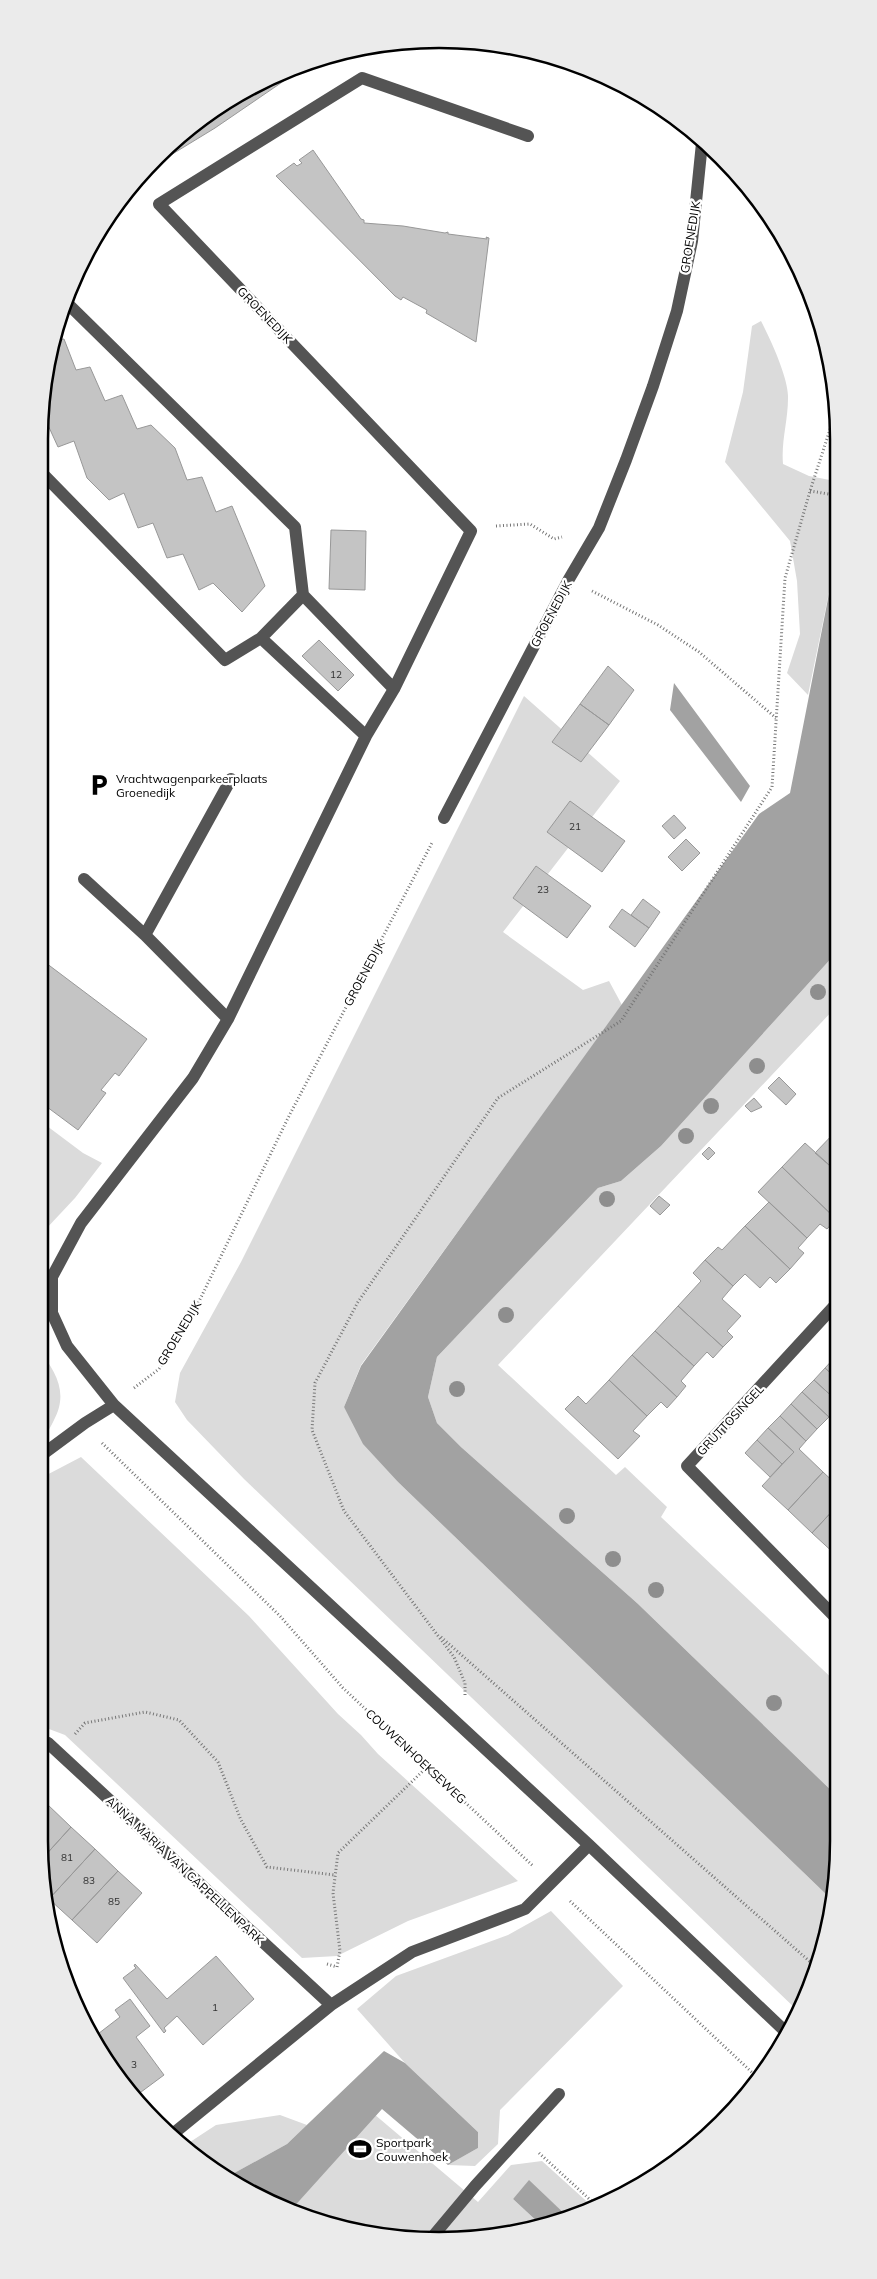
<svg xmlns="http://www.w3.org/2000/svg" width="877" height="2279" font-family="Mulish,sans-serif">
  <style>
    .green { fill: #dbdbdb }
    .water { fill: #a2a2a2 }
    .building { fill: #c4c4c4; stroke: #989898 }
    .lines { fill: none; stroke-linecap: round; stroke-linejoin: round }
    .path { stroke: #767676; stroke-width: 3; stroke-dasharray: 1 2.5; stroke-linecap: butt }
    .minor { stroke: #545454; stroke-width: 12 }
    .tree { fill: #8e8e8e }
    .labels { text-anchor: middle; dominant-baseline: central; stroke-width: 4.5; stroke-linejoin: round; paint-order: stroke }
    .number-label { font-size: 10px; fill: #313131 }
    .street-label { font-size: 12px; fill: #000; stroke: #fff }
    .poi-label { font-size: 12px; fill: #000; stroke: #fff; text-anchor: start }
    .rim { fill: none; stroke: #000; stroke-width: 2.5 }
  </style>
  <rect width="100%" height="100%" fill="#fff"/>
  <path class="green" d="M761,321c9,17 28,58 27,77 0,23 -7,43 -5,66l26,12 26,5v82l-27,132 -21,-22 13,-39 -3,-53 -7,-40 -65,-79 18,-70 9,-66z
    M524,696l96,85 -117,151 80,58 26,-9 13,24 -261,360 -17,42 55,76 432,416 -6,45 -26,68 -555,-533 -57,-59 -12,-18 5,-29 61,-111z
    M836,953v54l-338,358 118,110 9,-8 42,40 -6,10 177,167v113l-201,-194 -176,-156 -24,-24 -9,-26 9,-40 161,-169 23,-7 40,-35z
    M39,1120l44,33 19,10 -27,35 -30,32 -6,11z
    M39,1349c16,23 30,42 15,71 -4,8 -7,15 -15,21z
    M81,1457l168,159 89,98 23,21 17,19 140,127 -110,40 -71,35 -35,2 -237,-223 -24,-9 -2,2v-249z
    M551,1911l72,75 -123,124 -2,34 -23,22 -27,-1 30,-17v-16l-73,-69 -48,-54 39,-33 112,-41z
    M374,2114l104,88 33,-37 31,-4 52,47 -26,9 -39,-36 -16,18 28,26 -24,8 -131,4 -76,-18 -75,-36z
    M280,2115l27,10 -20,19 -60,33 -40,-33 29,-19z"/>
  <path class="water" d="M835,563l1,390 -175,193 -40,35 -23,7 -161,169 -9,40 9,26 24,24 176,156 201,194v44l-7,58 -432,-416 -36,-39 -19,-37 17,-41 398,-552 31,-21z
    M674,683l76,103 -9,16 -71,-92z
    M384,2051l21,12 73,69v16l-30,17 -66,-56 -91,101 -52,-23 -12,-10 60,-33z
    M529,2180l39,37 -27,8 -28,-26z"/>
  <path class="building" d="M316,59l-101,69 -72,44 32,-34 64,-46z
    M313,150l48,69 3,1v3l39,3 42,7 3,-1v2l39,5 -1,-2 3,1 -13,104 -50,-29 1,-3 -24,-13 -2,3 -6,-4 -119,-120 18,-13 3,3 5,-3 -3,-3z
    M64,339l12,31 14,-3 15,34 17,-6 15,34 14,-4 24,23 12,32 15,-3 14,35 16,-6 33,80 -23,26 -29,-29 -14,7 -16,-36 -16,4 -14,-35 -15,5 -14,-35 -15,7 -22,-22 -13,-37 -16,6 -16,-35 10,-71z
    M331,530l35,1 -1,59 -36,-1z
    M319,640l35,35 -16,16 -36,-35z
    M608,666l26,24 -25,35 -29,-21z
    M580,704l29,21 -28,37 -29,-20z
    M570,801l55,40 -23,31 -55,-40z
    M674,815l12,13 -12,11 -12,-13z
    M686,839l14,14 -18,18 -14,-14z
    M536,866l55,40 -24,32 -54,-40z
    M643,899l17,13 -11,16 -18,-13z
    M622,909l27,19 -14,19 -26,-20z
    M46,963l101,76 -28,37 -4,-3 -14,17 5,3 -28,37 -39,-29v-129z
    M779,1077l17,17 -10,11 -18,-17z
    M754,1098l8,9 -11,5 -6,-6z
    M837,1130v42l-22,-19z
    M805,1143l32,29 -1,47 -54,-52z
    M709,1147l6,6 -7,7 -6,-6z
    M782,1167l54,52 -9,10 -7,-5 -13,14 -49,-46z
    M659,1196l11,9 -10,10 -10,-9z
    M769,1202l38,36 -9,10 6,5 -14,16 -45,-43z
    M745,1226l45,43 -14,14 -6,-6 -10,11 -15,-14 -12,12 -28,-26 13,-13 4,3z
    M705,1260l28,26 -11,13 19,17 -14,15 6,6 -10,10 -45,-41 23,-25 -8,-8z
    M678,1306l45,41 -10,11 -6,-6 -13,14 -39,-35z
    M655,1331l39,35 -13,15 5,5 -9,11 -45,-42z
    M632,1355l45,42 -10,11 -6,-6 -14,14 -38,-36z
    M837,1355v24l-12,-11z
    M825,1368l12,11v22l-23,-21z
    M609,1380l38,36 -14,15 7,5 -22,23 -53,-50 13,-13 8,8z
    M814,1380l23,21v7l-8,9 -27,-25z
    M802,1392l27,25 -12,12 -26,-25z
    M791,1404l26,25 -11,12 -26,-25z
    M780,1416l26,25 -7,8 24,23 -35,38 -26,-24 32,-34 -26,-24z
    M768,1428l26,24 -12,12 -25,-24z
    M757,1440l25,24 -12,13 -25,-24z
    M823,1472l14,13v21l-25,27 -24,-23z
    M837,1506l1,49 -1,1 -25,-23z
    M47,1804l24,23 -29,32 -3,-19v-34l4,2z
    M71,1827l24,22 -46,50 -7,-40z
    M95,1849l23,22 -46,49 -23,-21z
    M118,1871l24,22 -45,50 -25,-23z
    M216,1956l38,43 -51,46 -26,-29 -13,12 2,3 -2,2 -41,-55 13,-10 -2,-2 1,-2 32,35z
    M130,1999l20,27 -14,11 28,38 -27,20 -43,-58 26,-20 -5,-7z
    M94,2037l43,58 -4,3 -41,-58z"/>
  <g class="lines">
    <path class="path" d="M810,491l25,4
      M496,526l34,-2 24,15 8,-2
      M592,591l66,34 41,27 77,66
      M134,1388l25,-19 31,-49 99,-204 144,-275
      M102,1443l178,173 63,72 190,178
      M441,1637l375,330
      M465,1695v-12l-11,-26 -110,-146 -32,-81 3,-47 43,-81 140,-204 123,-77 151,-234 13,-209 25,-87 25,-77
      M75,1734l10,-11 60,-11 34,8 39,42 23,58 26,47 68,8
      M570,1901l189,178
      M327,1964l10,3 3,-16 -7,-58 5,-40 89,-86
      M539,2153l59,54"/>
    <path class="minor" d="M528,136l-166,-58 -203,126 312,327 -77,158 -28,47 -138,283 -35,59 -112,145 -29,54v36l15,33 47,59 475,440 198,188
      M65,301l230,226 8,68 91,94
      M39,470l186,190 36,-22 105,98
      M261,638l42,-43
      M444,818l125,-239 30,-51 27,-68 27,-74 24,-75 15,-70 10,-98
      M84,879l61,56
      M228,1019l-83,-84 86,-156
      M837,1303l-150,163 151,154
      M39,1457l46,-34 29,-18
      M39,1750l9,-7 283,262
      M174,2133l157,-128 81,-53 113,-43 64,-64
      M434,2235l41,-49 84,-92"/>
  </g>
  <g class="tree">
    <circle cx="818" cy="992" r="8"/>
    <circle cx="757" cy="1066" r="8"/>
    <circle cx="711" cy="1106" r="8"/>
    <circle cx="686" cy="1136" r="8"/>
    <circle cx="607" cy="1199" r="8"/>
    <circle cx="506" cy="1315" r="8"/>
    <circle cx="457" cy="1389" r="8"/>
    <circle cx="567" cy="1516" r="8"/>
    <circle cx="613" cy="1559" r="8"/>
    <circle cx="656" cy="1590" r="8"/>
    <circle cx="774" cy="1703" r="8"/>
  </g>
  <defs>
    <symbol id="parking-bare" viewBox="-9 -9 18 18"><path d="M-3.5-5.5H1a3.5 3.5 0 0 1 0 7H-1V5.5H-3.5ZM-1-3.4V-.6H.8a1.4 1.4 0 0 0 0-2.8Z" fill="#000" stroke="#fff" stroke-width="2.5" paint-order="stroke"/></symbol>
    <symbol id="stadium-bare" viewBox="-9 -9 18 18"><path d="M0-5a6.5 5 0 1 0 0 10a6.5 5 0 1 0 0-10ZM-3.5-1.8h7v3.6h-7Z" fill="#000" stroke="#fff" stroke-width="2.5" paint-order="stroke"/></symbol>
  </defs>
  <g fill-rule="evenodd">
    <use href="#parking-bare" x="83" y="769" width="32" height="32"/>
    <use href="#stadium-bare" x="344" y="2133" width="32" height="32"/>
  </g>
  <g class="labels">
    <g class="number-label">
      <text x="336" y="674">12</text>
      <text x="575" y="826">21</text>
      <text x="543" y="889">23</text>
      <text x="67" y="1857">81</text>
      <text x="89" y="1880">83</text>
      <text x="114" y="1901">85</text>
      <text x="215" y="2007">1</text>
      <text x="134" y="2064">3</text>
    </g>
    <g class="street-label">
      <text transform="translate(690 237) rotate(-81)">GROENEDIJK</text>
      <text transform="translate(265 315) rotate(46)">GROENEDIJK</text>
      <text transform="translate(551 614) rotate(-62)">GROENEDIJK</text>
      <text transform="translate(364 973) rotate(-62)">GROENEDIJK</text>
      <text transform="translate(179 1333) rotate(-59)">GROENEDIJK</text>
      <text transform="translate(730 1420) rotate(-47)">GRUTTOSINGEL</text>
      <text transform="translate(416 1756) rotate(43)">COUWENHOEKSEWEG</text>
      <text transform="translate(185 1870) rotate(43)">ANNA MARIA VAN CAPPELLENPARK</text>
    </g>
    <g class="poi-label">
      <text x="116" y="778">Vrachtwagenparkeerplaats<tspan x="116" dy="14">Groenedijk</tspan></text>
      <text x="376" y="2142">Sportpark<tspan x="376" dy="14">Couwenhoek</tspan></text>
    </g>
  </g>
  <path d="M0 0H877V2279H0ZM439 48H439A391 391 0 0 1 830 439V1841A391 391 0 0 1 439 2232H439A391 391 0 0 1 48 1841V439A391 391 0 0 1 439 48Z" fill="#ebebeb" fill-rule="evenodd"/>
  <path class="rim" d="M439 48H439A391 391 0 0 1 830 439V1841A391 391 0 0 1 439 2232H439A391 391 0 0 1 48 1841V439A391 391 0 0 1 439 48Z"/>
</svg>
